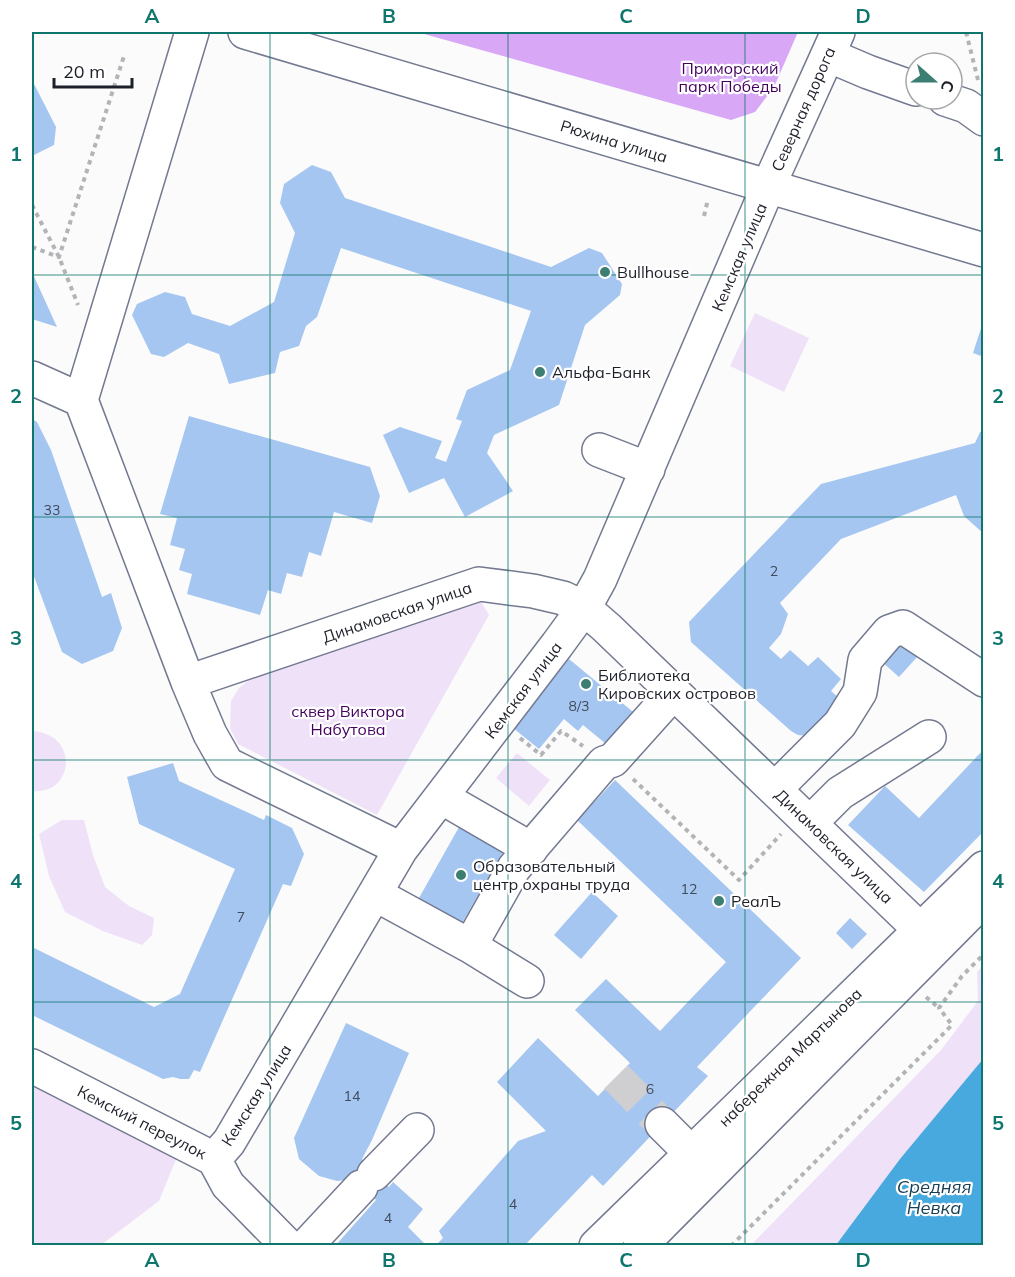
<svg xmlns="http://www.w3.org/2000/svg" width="1015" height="1277" font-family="Mulish,sans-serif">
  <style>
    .green { fill: #efe2f8 }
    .forest { fill: #d8a7f5 }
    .water { fill: #47a9dd }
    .building { fill: #a5c6f1 }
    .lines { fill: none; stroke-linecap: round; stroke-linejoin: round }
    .minor-tunnel { stroke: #cfcfd1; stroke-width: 33; stroke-dasharray: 33 16; stroke-linecap: butt }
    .minor-casing { stroke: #737990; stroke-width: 36 }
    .path { stroke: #b3b4b7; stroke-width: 4; stroke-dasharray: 4.5 4.5; stroke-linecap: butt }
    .minor { stroke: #fff; stroke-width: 33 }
    .grid { fill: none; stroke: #0f766e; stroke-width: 1.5; stroke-opacity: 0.55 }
    .poi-dot { fill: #3c7f72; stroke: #fff; stroke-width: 2 }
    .labels { text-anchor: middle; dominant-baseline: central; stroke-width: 4.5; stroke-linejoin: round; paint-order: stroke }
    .number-label { font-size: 14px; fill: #3f4a5b }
    .park-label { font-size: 16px; fill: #44005f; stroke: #fff }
    .street-label { font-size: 16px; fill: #1d2029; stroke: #fff }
    .poi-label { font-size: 16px; fill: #1d2029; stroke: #fff; text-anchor: start }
    .water-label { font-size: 18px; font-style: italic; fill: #174056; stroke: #fff }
    .neatline { fill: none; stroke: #0f766e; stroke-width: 2 }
    .grid-label { font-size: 20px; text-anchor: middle; font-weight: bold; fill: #0f766e }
  </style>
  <rect width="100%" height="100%" fill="#fbfbfb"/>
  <path class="green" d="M755,313l54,25 -25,54 -54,-26z
    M477,595l12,20 -112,200 -139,-71 -8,-16 1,-27 8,-13 9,-7z
    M33,731c48,4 40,65 -1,60v-59z
    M517,753l33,27 -21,26 -33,-28z
    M62,820h22l9,35 12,32 24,19 25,12 -2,17 -10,10 -39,-14 -38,-19 -16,-36 -10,-42z
    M983,965v94l-83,101 -64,85 -86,1 191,-196 37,-49 -1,-29z
    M32,1084l145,73 -18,44 -58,44h-69z"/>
  <path class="forest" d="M417,32h381l-24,55 -19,25 -24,8z"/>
  <path class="water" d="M983,1059v186h-147l64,-86z"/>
  <path class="building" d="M32,80l24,47 -2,18 -22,11z
    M312,165l19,7 14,26 206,69 38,-19 13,5 20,31 -2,11 -35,30 -26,80 -65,30 -7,18 26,38 -48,26 -21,-39 -35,15 -26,-58 17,-8 42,14 -7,17 11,4 16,-41 -6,-2 11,-29 43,-20 21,-59 -190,-63 -24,69 -11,9 -7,20 -19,6 -5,21 -46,11 -10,-30 -31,-11 -24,14 -13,-3 -19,-39 5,-11 28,-12 20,5 7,17 38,12 44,-24 21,-69 -15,-30 4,-19z
    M32,272l25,55 -25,-8z
    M983,322h1v35l-11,-4z
    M189,416l181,51 10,29 -8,27 -38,-11 -13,44 -12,-4 -7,25 -15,-4 -6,21 -13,-4 -8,25 -73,-21 5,-20 -13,-4 6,-21 -15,-4 7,-27 -17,-4z
    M32,419l5,3 14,28 51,147 9,-4 11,35 -9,23 -31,13 -20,-12 -30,-81z
    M980,432h4v102l-20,-18 -8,-21 -115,44 -61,64 8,11 -7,20 -12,14 12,11 9,-9 18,16 10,-9 23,22 -10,12 14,12 -37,33 -10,-1 -7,-4 -100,-89 -2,-20 132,-138 154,-41z
    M900,640l18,16 -19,21 -18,-16z
    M569,659l69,57 -27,32 -28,-23 -5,6 -14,-12 -25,30 -26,-21z
    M984,749v82l-60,61 -76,-67 37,-39 34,32z
    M173,763l6,18 85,39 2,-5 26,13 12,26 -13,32 -8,-2 -83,188 -6,-2 -5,9h-9l-7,-2 -10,2 -131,-64v-68l122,60 26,-13 55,-125 -96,-45 -12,-47z
    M615,780l186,178 -104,109 11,9 -105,110 -11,-11 -68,71h-89l8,-8 -4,-7 79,-90 28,-10 -49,-49 41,-44 60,58 32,-33 -55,-53 31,-31 54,52 66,-69 -149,-142z
    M463,820l44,25 -49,85 -43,-25z
    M592,892l26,24 -37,43 -27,-24z
    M850,918l17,16 -15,15 -16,-16z
    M346,1023l63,30 -37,87 -10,19 12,15 15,13 4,-5 30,27 -15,18 19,19h-92l41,-46 -21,-21 -18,2 -18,-5 -20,-17 -5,-21z"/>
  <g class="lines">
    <path class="minor-tunnel" d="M616,1077l46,47"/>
    <defs>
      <path id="minor" d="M245,32l739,218
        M828,55l40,17 48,17
        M945,99l21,7 18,13
        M32,378l49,22 107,282 22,52 17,30 174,85
        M81,400l111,-368
        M599,450l49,19
        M188,682l291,-98 54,7 30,7 21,10 23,20 330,318
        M775,789l65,-65 20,-32 5,-32 24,-28 14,-5 81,53
        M441,797l90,52
        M810,823l30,-30 89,-56
        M375,894l95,52
        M527,981l-57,-35 44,-78 90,-105 9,-3 61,-68
        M32,1066l182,93 14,26 60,61
        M662,1124l44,44
        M214,1159l15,-17 172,-293 156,-204 27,-37 16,-29 168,-392 70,-155
        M374,1174l43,-44
        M306,1246l55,-59
        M596,1246l388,-378
        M640,1246l344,-347"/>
    </defs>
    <use href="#minor" class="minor-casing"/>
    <path class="path" d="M966,32l12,48
      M32,205l27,52 19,48
      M704,216l4,-17
      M32,247l27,10 65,-201
      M520,738l21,17 20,-24 22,15
      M633,779l106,101 42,-46
      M926,997l13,11
      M731,1246l221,-221 -13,-17 23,-32 22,-22"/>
    <use href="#minor" class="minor"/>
  </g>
  <path class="grid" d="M270,32v1214M508,32v1214M745,32v1214M32,275h952M32,517h952M32,760h952M32,1002h952"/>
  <g class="poi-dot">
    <circle cx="605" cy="272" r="6"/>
    <circle cx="540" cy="372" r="6"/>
    <circle cx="586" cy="684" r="6"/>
    <circle cx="461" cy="875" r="6"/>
    <circle cx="719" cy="901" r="6"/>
  </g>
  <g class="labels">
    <g class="number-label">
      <text x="52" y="510">33</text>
      <text x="774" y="571">2</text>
      <text x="579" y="706">8/3</text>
      <text x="689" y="889">12</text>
      <text x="241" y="917">7</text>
      <text x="650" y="1089">6</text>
      <text x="352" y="1096">14</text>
      <text x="513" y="1204">4</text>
      <text x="388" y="1218">4</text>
    </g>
    <g class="park-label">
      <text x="730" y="68">Приморский<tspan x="730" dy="18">парк Победы</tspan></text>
      <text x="348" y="711">сквер Виктора<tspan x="348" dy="18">Набутова</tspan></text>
    </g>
    <g class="street-label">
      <text transform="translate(803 109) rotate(-66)">Северная дорога</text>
      <text transform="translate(614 141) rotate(17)">Рюхина улица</text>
      <text transform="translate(739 257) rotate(-67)">Кемская улица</text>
      <text transform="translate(397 612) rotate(-19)">Динамовская улица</text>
      <text transform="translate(523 690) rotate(-53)">Кемская улица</text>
      <text transform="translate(834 846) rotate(44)">Динамовская улица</text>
      <text transform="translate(790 1057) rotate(-44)">набережная Мартынова</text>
      <text transform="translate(256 1095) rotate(-58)">Кемская улица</text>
      <text transform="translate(142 1122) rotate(27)">Кемский переулок</text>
    </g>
    <g class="poi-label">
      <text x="617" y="272">Bullhouse</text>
      <text x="552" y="372">Альфа-Банк</text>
      <text x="598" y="675">Библиотека<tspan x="598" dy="18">Кировских островов</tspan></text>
      <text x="473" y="866">Образовательный<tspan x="473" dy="18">центр охраны труда</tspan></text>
      <text x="731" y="901">РеалЪ</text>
    </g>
    <g class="water-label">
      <text x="934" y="1186">Средняя<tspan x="934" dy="21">Невка</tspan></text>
    </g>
  </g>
  <rect width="1015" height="1277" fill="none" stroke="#ffffff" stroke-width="66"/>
  <g transform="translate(934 81) rotate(111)"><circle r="28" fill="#ffffff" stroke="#a5a6a9" stroke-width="1.5"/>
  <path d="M0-4.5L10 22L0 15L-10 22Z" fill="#3c7f72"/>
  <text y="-9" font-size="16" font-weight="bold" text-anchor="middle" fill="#1d2029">С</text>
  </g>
  <path d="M54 78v9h78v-9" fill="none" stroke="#1d2029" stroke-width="3"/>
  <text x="63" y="78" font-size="18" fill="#1d2029" stroke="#ffffff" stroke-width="4.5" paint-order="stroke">20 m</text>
  <rect x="33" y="33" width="949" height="1211" class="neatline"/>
  <g class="grid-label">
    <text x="152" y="23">A</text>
    <text x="389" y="23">B</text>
    <text x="626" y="23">C</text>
    <text x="863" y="23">D</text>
    <text x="16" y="161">1</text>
    <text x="998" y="161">1</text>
    <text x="16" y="403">2</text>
    <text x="998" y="403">2</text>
    <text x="16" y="645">3</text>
    <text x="998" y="645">3</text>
    <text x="16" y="888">4</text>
    <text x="998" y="888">4</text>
    <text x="16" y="1130">5</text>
    <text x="998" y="1130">5</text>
    <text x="152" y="1267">A</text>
    <text x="389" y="1267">B</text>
    <text x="626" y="1267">C</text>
    <text x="863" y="1267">D</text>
  </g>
</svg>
